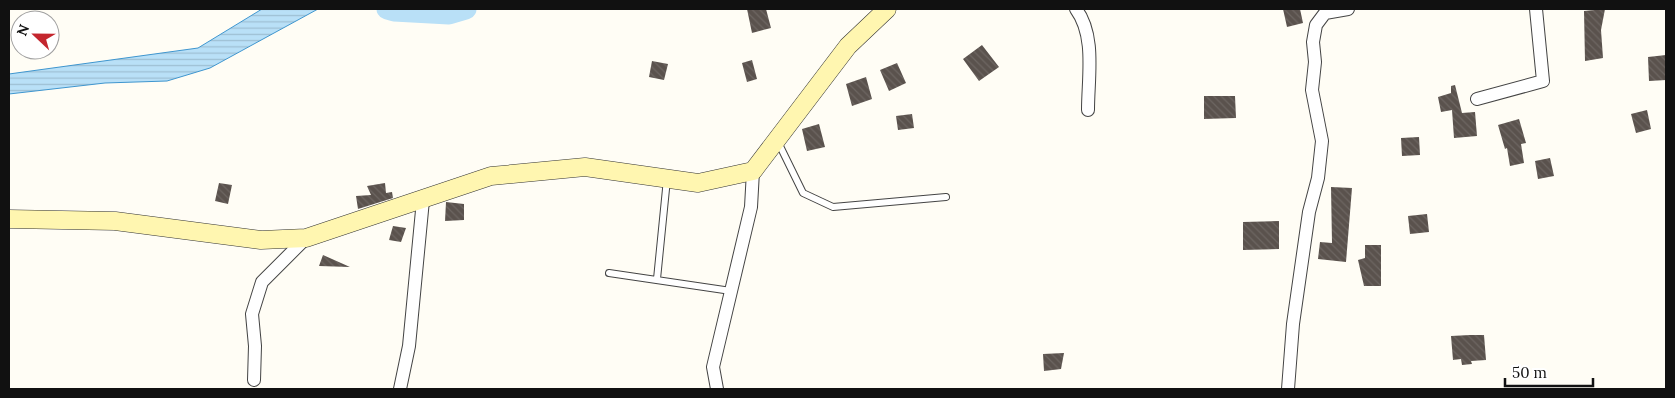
<svg xmlns="http://www.w3.org/2000/svg" width="1675" height="398" font-family="Lora,serif">
  <style>
    .water { fill: url(#water-rules); stroke: #3f96cf }
    .lines { fill: none; stroke-linecap: round; stroke-linejoin: round }
    .river { stroke: #b9e0f7; stroke-width: 21 }
    .building { fill: url(#building-back-hatch) }
    .lane-casing { stroke: #444; stroke-width: 8 }
    .street-casing { stroke: #444; stroke-width: 14 }
    .secondary-casing { stroke: #333; stroke-width: 19 }
    .lane { stroke: #fff; stroke-width: 6 }
    .street { stroke: #fff; stroke-width: 12 }
    .secondary { stroke: #fff6b0; stroke-width: 18 }
  </style>
  <defs>
    <pattern id="water-rules" width="6" height="5" patternUnits="userSpaceOnUse" patternTransform="scale(1.25)"><rect width="6" height="5" fill="#b9e0f7"/><path d="M0 2.5h6" fill="none" stroke="#9ebfd3"/></pattern>
    <pattern id="building-back-hatch" width="6" height="6" patternUnits="userSpaceOnUse" patternTransform="scale(1.25)"><rect width="6" height="6" fill="#5a524d"/><path d="M-1 5l2 2M0 0l6 6M5-1l2 2" fill="none" stroke="#6d6662"/></pattern>
  </defs>
  <rect width="100%" height="100%" fill="#fffdf5"/>
  <path class="water" d="M262,9h56l-108,59 -43,13 -62,2 -96,11v-20l189,-26z"/>
  <g class="lines">
    <path class="river" d="M387,9l7,2 55,3 17,-5"/>
  </g>
  <path class="building" d="M747,9h19l5,19 -19,5z
    M1283,9h17l3,14 -16,4z
    M1605,9l-4,21 2,28 -18,3 -1,-50z
    M982,45l17,22 -20,14 -16,-22z
    M1666,55v25l-17,1 -1,-24z
    M752,60l5,19 -10,3 -5,-19z
    M652,61l16,3 -4,16 -15,-3z
    M897,63l9,20 -17,8 -9,-21z
    M866,77l6,22 -20,7 -6,-22z
    M1455,85l7,28 13,-1 2,24 -23,2 -2,-28 -11,2 -3,-15 13,-4v-7z
    M1204,96h31l1,22 -32,1z
    M1647,110l4,19 -15,4 -5,-19z
    M912,114l2,14 -16,2 -2,-14z
    M1519,119l7,24 -5,1 3,19 -14,3 -3,-18 -2,1 -7,-24z
    M819,124l6,23 -18,4 -5,-22z
    M1419,137l1,18 -18,1 -1,-18z
    M1550,158l4,18 -16,3 -3,-18z
    M219,183l13,2 -4,19 -13,-3z
    M385,183l1,10 6,-1 1,6 -35,11 -2,-13 15,-1 -4,-9z
    M1331,187l21,1 -6,74 -28,-3 2,-17 12,1z
    M446,202l18,2v16l-19,1z
    M1427,214l2,18 -19,2 -2,-18z
    M1279,221v28l-36,1v-28z
    M393,226l13,2 -5,14 -12,-2z
    M1365,245h16v41h-17l-6,-26 7,-2z
    M323,255l27,12 -31,-1z
    M1470,335h14l2,25 -15,1 1,3 -10,1 -1,-6 -8,1 -2,-24z
    M1064,353l-3,16 -17,2 -1,-17z"/>
  <g class="lines">
    <defs>
      <path id="lane" d="M778,142l25,51 30,14 113,-10
        M609,273l122,18
        M657,279l10,-100"/>
      <path id="street" d="M1076,9c20,27 12,68 12,101
        M1477,99l66,-18 -7,-72
        M254,380l1,-34 -3,-32 10,-32 44,-44
        M400,389l9,-43 14,-146
        M717,389l-4,-22 38,-160 2,-36
        M1288,389l5,-65 16,-112 9,-34 4,-37 -10,-51 3,-28 -2,-20 3,-17 9,-12 23,-4"/>
      <path id="secondary" d="M9,219l106,2 146,19 45,-2 185,-62 94,-9 113,16 55,-12 95,-125 39,-37"/>
    </defs>
    <use href="#lane" class="lane-casing"/>
    <use href="#street" class="street-casing"/>
    <use href="#secondary" class="secondary-casing"/>
    <use href="#lane" class="lane"/>
    <use href="#street" class="street"/>
    <use href="#secondary" class="secondary"/>
  </g>
  <rect width="1675" height="398" fill="none" stroke="#111111" stroke-width="20"/>
  <g transform="translate(35 35) rotate(292)"><circle r="24" fill="#ffffff" stroke="#a0a0a0"/>
  <path d="M0-4L9 19L0 12L-9 19Z" fill="#c4262e"/>
  <text y="-8" font-size="14" font-weight="bold" text-anchor="middle" fill="#111111">N</text>
  </g>
  <path d="M1505 378v8h88v-8" fill="none" stroke="#111111" stroke-width="2.5"/>
  <text x="1512" y="378" font-size="15" fill="#111111" stroke="#ffffff" stroke-width="4" paint-order="stroke">50 m</text>
</svg>
